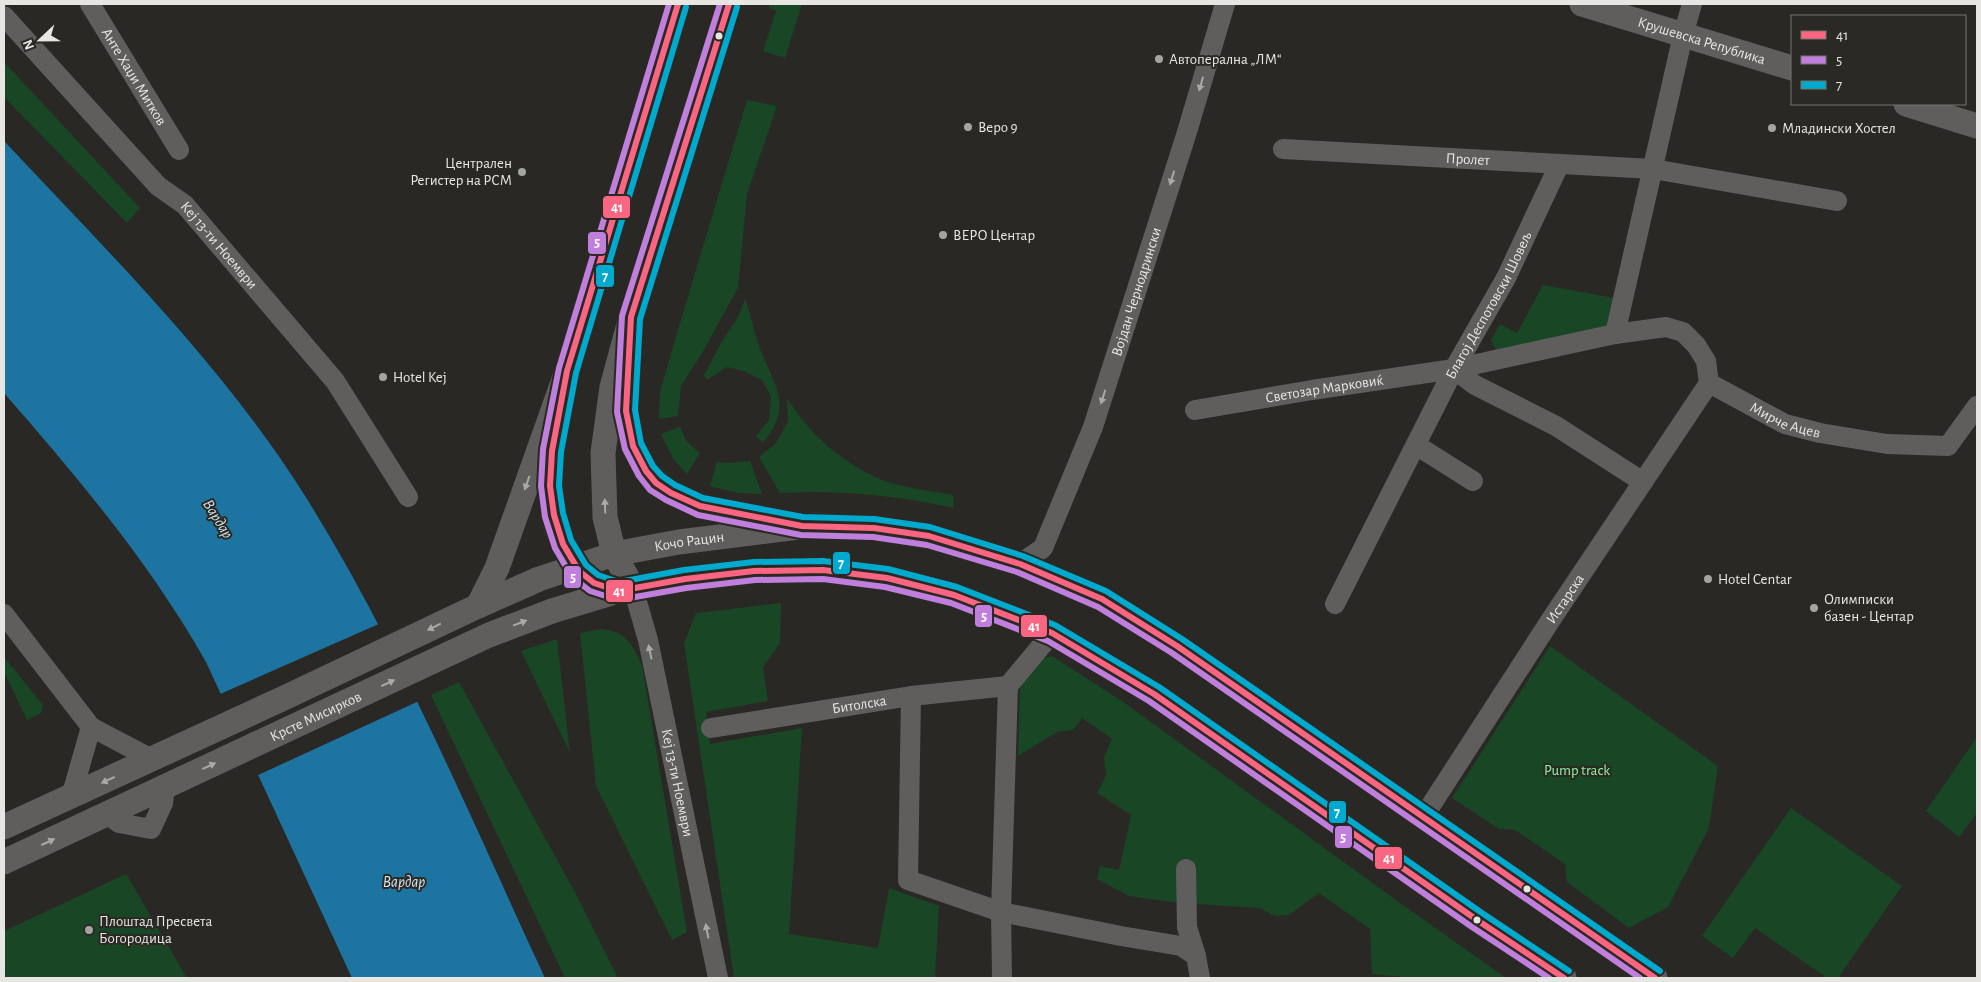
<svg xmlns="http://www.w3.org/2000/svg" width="1981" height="982" font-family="'Alegreya Sans',sans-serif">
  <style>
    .green { fill: #194624 }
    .water { fill: #1d74a0 }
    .pier { fill: #292825 }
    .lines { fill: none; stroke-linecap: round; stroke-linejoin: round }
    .minor { stroke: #5f5e5d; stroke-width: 20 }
    .tertiary { stroke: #5f5e5d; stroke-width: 25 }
    .bus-1-casing { stroke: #2b2923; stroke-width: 10 }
    .bus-2-casing { stroke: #2b2923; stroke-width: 10 }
    .bus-3-casing { stroke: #2b2923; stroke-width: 10 }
    .bus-1 { stroke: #fa6682; stroke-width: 6 }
    .bus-2 { stroke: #c07fdc; stroke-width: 6 }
    .bus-3 { stroke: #00a9ce; stroke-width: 6 }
    .oneway { fill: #aaa9a6 }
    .bus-dot { fill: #e7e6e2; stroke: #2b2923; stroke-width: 2 }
    .poi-dot { fill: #a4a4a0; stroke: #2b2923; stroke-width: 2 }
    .labels { text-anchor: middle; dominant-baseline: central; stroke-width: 4; stroke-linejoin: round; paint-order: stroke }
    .street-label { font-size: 15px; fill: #e7e6e2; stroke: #2b2923 }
    .poi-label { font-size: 15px; fill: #e7e6e2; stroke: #2b2923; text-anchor: start }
    .park-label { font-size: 15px; fill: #8ff1a3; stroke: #2b2923 }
    .water-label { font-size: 16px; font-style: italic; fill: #cfe3f1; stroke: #2b2923 }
    .line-badge { stroke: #2b2923; stroke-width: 2 }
    .badge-label { font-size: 14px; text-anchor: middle; font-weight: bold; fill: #fff }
  </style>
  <rect width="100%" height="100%" fill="#292825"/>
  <path class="green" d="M770,4h32l-17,54 -22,-7 13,-40 -7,-3z
    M4,62l136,146 -13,15 -123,-126z
    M747,100l30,6 -30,88 -9,94 -36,65 -21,33 -3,30 -19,3 1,-27 17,-59z
    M1543,285l72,13 -6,30 -113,22 -5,-10 9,-16 17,9z
    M745,299c6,14 8,30 13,44 14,41 38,60 5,100l-7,-7 13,-16 2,-23 -9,-17 -18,-9 -17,-4 -20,13 -3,-5 18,-34 15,-22z
    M787,398c24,38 56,66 98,83 19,7 48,10 68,14l1,13c-57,-13 -115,-18 -174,-15l-21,-36 17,-14 12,-22z
    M680,427l7,15 13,11 -13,21 -14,-15 -12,-25z
    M750,461l12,33 -24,-1 -28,-7 7,-24 13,1z
    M781,603l-1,40 -17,24 5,34 -62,11 4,32 92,-16 -13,206 89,14 11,-60 50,18 -4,72h-201l-50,-335 12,-30z
    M601,629c24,2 32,15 41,36l45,267 -15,8 -76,-154 -16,-153z
    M557,639l13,114 -49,-102z
    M1550,646l168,120 -9,62 -41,79 -39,21 -62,-46 -2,-18 -50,-34 -16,-1 -47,-31z
    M1052,656l70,45 274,199 110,78h-92l-42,-4 -2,-45 -51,-36 -30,22 -14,1 -15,-8 -81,-5 -50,-7 -32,-17 3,-13 19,4 12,-55 -34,-22 9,-17 -2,-19 8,-18 -30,-21 -9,12 -16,2 -39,24 2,-68 17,-28z
    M4,657l39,48 -2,8 -14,7 -23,-48z
    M459,682l117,212 42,84h-53l-134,-283z
    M1977,737v76l-18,24 -33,-26z
    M1791,808l111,78 -64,92h-11l-72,-50 -22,30 -31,-22z
    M126,874l61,104h-179l-4,-5v-42z"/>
  <path class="water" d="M4,141c106,113 220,225 303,358 94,151 163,318 238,479h-193l-146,-316c-56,-99 -127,-183 -202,-269z"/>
  <path class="pier" d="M381,623l38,78 -163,75 -38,-81z"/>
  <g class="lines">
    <g class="minor">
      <path id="s1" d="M90,4l89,146"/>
      <path id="s2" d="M4,16l154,170 27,19 150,176 73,116"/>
      <path id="s3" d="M1283,149l370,20 184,32"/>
      <path d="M1615,334l68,-299 9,-31"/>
      <path d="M1454,369l21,16 81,41 87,56"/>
      <path id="s4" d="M1195,410l117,-20 142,-21 161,-35 51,-7 17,5 13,13 10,16 3,22 76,41 35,9 67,11 61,2 29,-40"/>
      <path d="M1416,445l57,36"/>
      <path id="s5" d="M1020,564l23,-16 50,-121 94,-295 38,-128"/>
      <path id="s6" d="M633,588l15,52 70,338"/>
      <path id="s7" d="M1335,604l119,-235 52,-91 53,-113"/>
      <path d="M4,614l87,113 61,32"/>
      <path d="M911,696l-3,184 93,32 120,24 60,10 15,10 4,22"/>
      <path id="s8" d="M711,728l200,-32 97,-10"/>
      <path d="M71,797l20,-70"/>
      <path d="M107,814l12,9 32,6 12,-26 2,-16"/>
      <path id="s9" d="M1424,816l126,-195 159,-238"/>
      <path d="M1186,869l1,58 9,29"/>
      <path d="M1002,978l-1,-66 7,-226 44,-53"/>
    </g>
    <g class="tertiary">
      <path id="s10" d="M1582,4l210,64"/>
      <path d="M1906,104l71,22"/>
      <path d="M626,380c-4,60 13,106 74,125 25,9 56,12 83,17"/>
      <path d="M555,435c-11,59 -6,138 63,156"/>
      <path d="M633,588l-19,-34 -9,-37 -2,-64 9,-66 19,-70 98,-313"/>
      <path d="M478,606l19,-38 70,-197 111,-367"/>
      <path id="s11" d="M4,827l280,-129 194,-92 61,-27 75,-25 65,-12 136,-17 59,3 55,8 91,28 82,35 75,47 478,332"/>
      <path id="s12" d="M4,862l485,-227 63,-24 66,-20 67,-12 69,-8 69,-1 64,8 67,17 98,38 102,61 323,226 87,58"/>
    </g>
    <defs>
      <path id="bus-1" d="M678,4l-111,367 -15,80 -2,35 4,29 9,29 16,27 15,12 24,8 67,-12 69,-8 69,-1 64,8 67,17 98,38 102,61 323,226 87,58
        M729,4l-98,313 -5,94 7,35 13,25 10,12 15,10 29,13 102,20 72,2 55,8 91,28 82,35 75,47 478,332"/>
      <path id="bus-2" d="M669,4l-110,364 -16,81 -2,37 4,31 10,31 17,29 18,14 28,9 68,-12 69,-8 68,-1 62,8 66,16 97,38 101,60 323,226 77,51
        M720,4l-98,312 -5,96 8,37 14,27 11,14 16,10 32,15 103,20 72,2 54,8 90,27 81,35 74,46 468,325"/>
      <path id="bus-3" d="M686,7l-110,366 -15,79 -2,34 4,27 8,27 15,25 12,10 21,7 65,-12 70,-8 69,-1 65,8 69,18 98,38 104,62 323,226 87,58
        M737,7l-97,312 -5,91 6,33 12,23 9,10 13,9 28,13 100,19 71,2 56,8 93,29 83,35 76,48 478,332"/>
    </defs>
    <use href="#bus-1" class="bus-1-casing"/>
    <use href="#bus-2" class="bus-2-casing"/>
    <use href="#bus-3" class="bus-3-casing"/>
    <use href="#bus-1" class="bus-1"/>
    <use href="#bus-2" class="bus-2"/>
    <use href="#bus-3" class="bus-3"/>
  </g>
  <defs><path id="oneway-solid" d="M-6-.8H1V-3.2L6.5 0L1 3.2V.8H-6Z" transform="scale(1.25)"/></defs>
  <g class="oneway">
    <use href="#oneway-solid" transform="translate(1201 84) rotate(106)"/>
    <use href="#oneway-solid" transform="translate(1172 178) rotate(107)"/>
    <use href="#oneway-solid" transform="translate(1103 397) rotate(108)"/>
    <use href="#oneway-solid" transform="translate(527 483) rotate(110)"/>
    <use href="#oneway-solid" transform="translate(605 506) rotate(-92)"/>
    <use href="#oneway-solid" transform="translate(520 623) rotate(-21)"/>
    <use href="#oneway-solid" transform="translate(434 627) rotate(154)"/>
    <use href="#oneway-solid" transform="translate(650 652) rotate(-102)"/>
    <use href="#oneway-solid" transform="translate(388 683) rotate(-25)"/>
    <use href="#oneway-solid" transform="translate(209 766) rotate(-25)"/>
    <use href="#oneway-solid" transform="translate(108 780) rotate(155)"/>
    <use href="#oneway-solid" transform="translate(48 842) rotate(-25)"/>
    <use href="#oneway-solid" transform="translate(707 931) rotate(-101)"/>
  </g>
  <g class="bus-dot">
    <circle cx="719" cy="36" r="4.5"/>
    <circle cx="1527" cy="889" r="4.5"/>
    <circle cx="1477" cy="920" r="4.5"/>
  </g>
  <g class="poi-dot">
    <circle cx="1159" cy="59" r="5"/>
    <circle cx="968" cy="127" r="5"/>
    <circle cx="1772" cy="128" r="5"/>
    <circle cx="522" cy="172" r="5"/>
    <circle cx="943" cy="235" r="5"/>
    <circle cx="383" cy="377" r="5"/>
    <circle cx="1708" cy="579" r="5"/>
    <circle cx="1814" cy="608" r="5"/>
    <circle cx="89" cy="930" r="5"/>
  </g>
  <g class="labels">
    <g class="street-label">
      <text stroke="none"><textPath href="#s10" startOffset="125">Крушевска Република</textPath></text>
      <text stroke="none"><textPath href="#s1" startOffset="85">Анте Хаџи Митков</textPath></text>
      <text stroke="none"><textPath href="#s3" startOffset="185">Пролет</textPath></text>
      <text stroke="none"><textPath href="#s2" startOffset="315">Кеј 13-ти Ноември</textPath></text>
      <text stroke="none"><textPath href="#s5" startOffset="301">Војдан Чернодрински</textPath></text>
      <text stroke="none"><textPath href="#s7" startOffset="336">Благој Деспотовски Шовељ</textPath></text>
      <text stroke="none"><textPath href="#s4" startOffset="131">Светозар Марковиќ</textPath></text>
      <text stroke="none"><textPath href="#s4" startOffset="641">Мирче Ацев</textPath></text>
      <text stroke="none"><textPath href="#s11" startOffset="745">Кочо Рацин</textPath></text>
      <text stroke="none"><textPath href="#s9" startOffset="259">Истарска</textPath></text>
      <text stroke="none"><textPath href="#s8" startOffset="150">Битолска</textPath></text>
      <text stroke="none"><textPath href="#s12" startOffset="344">Крсте Мисирков</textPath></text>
      <text stroke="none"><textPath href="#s6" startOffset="200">Кеј 13-ти Ноември</textPath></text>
    </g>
    <g class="poi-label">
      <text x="1169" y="59">Автоперална „ЛМ“</text>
      <text x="978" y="127">Веро 9</text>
      <text x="1782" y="128">Младински Хостел</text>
      <text x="512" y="163" text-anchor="end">Централен<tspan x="512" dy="17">Регистер на РСМ</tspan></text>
      <text x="953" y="235">ВЕРО Центар</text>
      <text x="393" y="377">Hotel Kej</text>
      <text x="1718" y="579">Hotel Centar</text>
      <text x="1824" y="599">Олимписки<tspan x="1824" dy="17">базен - Центар</tspan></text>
      <text x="99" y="921">Плоштад Пресвета<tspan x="99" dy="17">Богородица</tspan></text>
    </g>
    <g class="park-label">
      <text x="1577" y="770">Pump track</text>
    </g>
    <g class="water-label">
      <text transform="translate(218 519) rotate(58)">Вардар</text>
      <text x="404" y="882">Вардар</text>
    </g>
  </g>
  <g class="line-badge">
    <rect x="602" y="195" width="29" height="24" rx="5" fill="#fa6682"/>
    <rect x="587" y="231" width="20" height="24" rx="5" fill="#c07fdc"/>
    <rect x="595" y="264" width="20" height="24" rx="5" fill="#00a9ce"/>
    <rect x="832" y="551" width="19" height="24" rx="5" fill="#00a9ce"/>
    <rect x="563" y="565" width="19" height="24" rx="5" fill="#c07fdc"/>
    <rect x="605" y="579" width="29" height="24" rx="5" fill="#fa6682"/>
    <rect x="974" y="604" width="19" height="24" rx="5" fill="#c07fdc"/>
    <rect x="1020" y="614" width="28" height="24" rx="5" fill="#fa6682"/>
    <rect x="1328" y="800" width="19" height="24" rx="5" fill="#00a9ce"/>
    <rect x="1334" y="825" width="19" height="24" rx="5" fill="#c07fdc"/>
    <rect x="1374" y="846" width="29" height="24" rx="5" fill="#fa6682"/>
  </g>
  <g class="badge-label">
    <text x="617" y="212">41</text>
    <text x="597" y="247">5</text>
    <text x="605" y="281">7</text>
    <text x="841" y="568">7</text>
    <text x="573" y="582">5</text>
    <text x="619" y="596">41</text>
    <text x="984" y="621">5</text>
    <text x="1034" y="631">41</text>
    <text x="1337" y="817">7</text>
    <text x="1343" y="842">5</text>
    <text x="1389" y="863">41</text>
  </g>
  <rect width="1981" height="982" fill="none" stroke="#e7e6e2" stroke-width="10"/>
  <rect x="1791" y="15" width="175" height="90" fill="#2b2923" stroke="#76756f"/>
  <rect x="1801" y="31" width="25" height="8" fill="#fa6682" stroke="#76756f"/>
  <text x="1836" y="40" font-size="15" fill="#e7e6e2">41</text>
  <rect x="1801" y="56" width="25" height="8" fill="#c07fdc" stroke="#76756f"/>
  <text x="1836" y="65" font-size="15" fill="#e7e6e2">5</text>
  <rect x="1801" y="81" width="25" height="8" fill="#00a9ce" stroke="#76756f"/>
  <text x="1836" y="90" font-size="15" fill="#e7e6e2">7</text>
  <g transform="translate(40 40) rotate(248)" stroke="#2b2923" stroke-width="4" paint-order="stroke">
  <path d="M0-4L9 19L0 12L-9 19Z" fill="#e7e6e2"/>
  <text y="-8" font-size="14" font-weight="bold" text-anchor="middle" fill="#e7e6e2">N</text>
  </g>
</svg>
